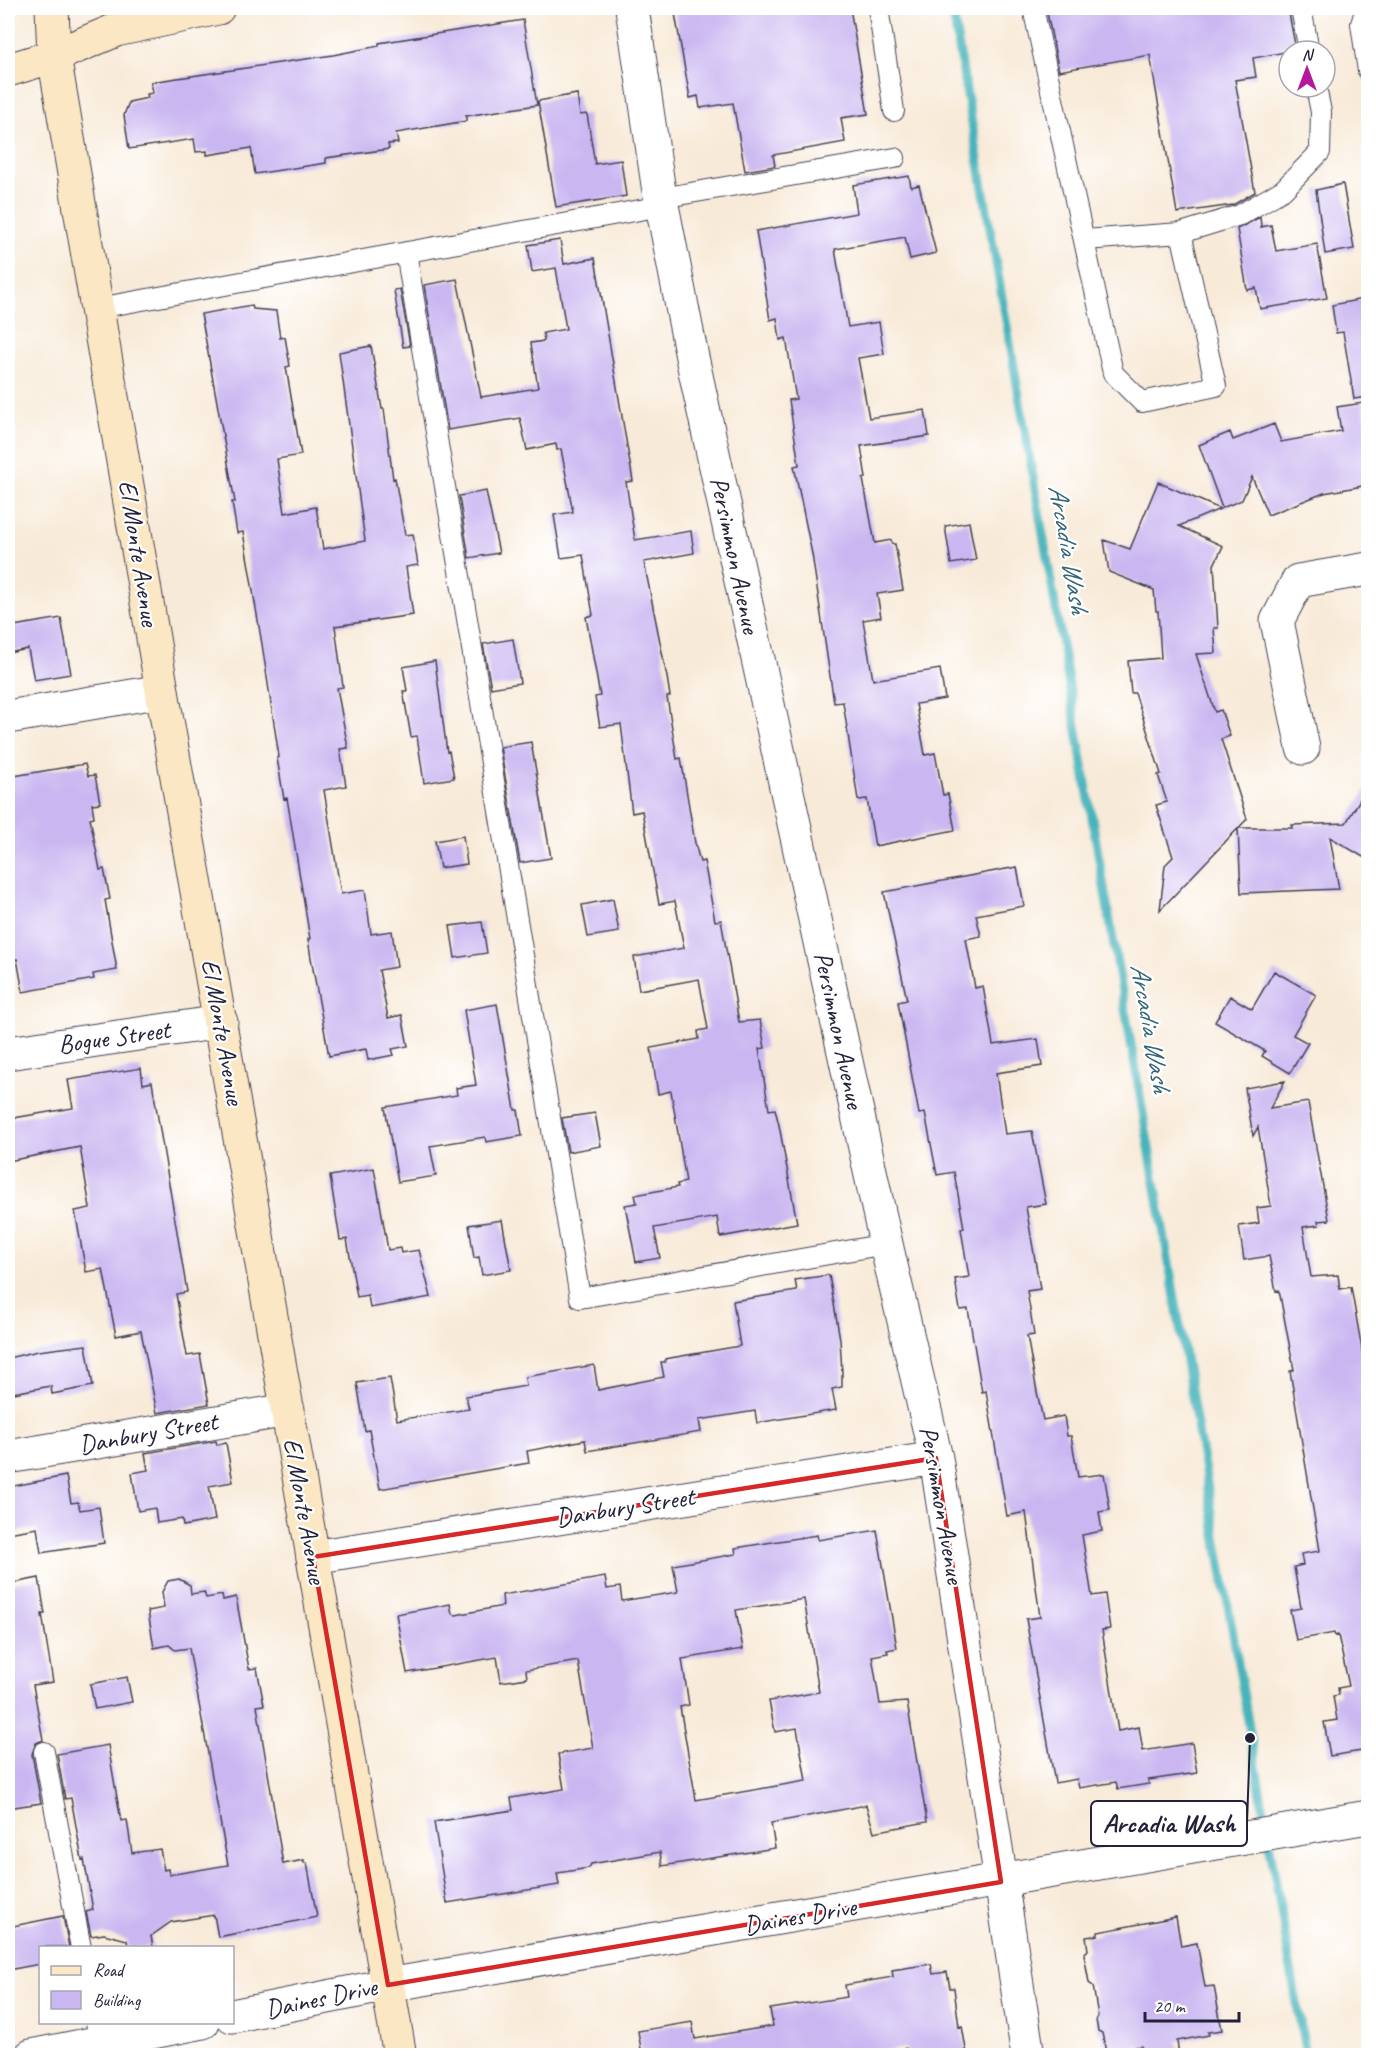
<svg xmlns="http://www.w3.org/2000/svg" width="1376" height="2063" font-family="Caveat,sans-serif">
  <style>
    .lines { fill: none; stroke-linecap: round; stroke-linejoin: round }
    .stream { stroke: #44b4bb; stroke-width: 9 }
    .building { fill: #cab7f1; fill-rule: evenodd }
    .lane-casing { stroke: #424053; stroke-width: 22 }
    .street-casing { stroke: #424053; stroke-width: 35 }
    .secondary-casing { stroke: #424053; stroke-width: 35 }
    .lane { stroke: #fff; stroke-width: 20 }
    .street { stroke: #fff; stroke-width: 33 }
    .secondary { stroke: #fbe7c3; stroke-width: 33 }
    .marked { fill: none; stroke: #d62828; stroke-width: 4.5; stroke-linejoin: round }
    .labels { text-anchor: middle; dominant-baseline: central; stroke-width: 4.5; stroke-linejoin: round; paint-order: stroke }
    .street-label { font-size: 26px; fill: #22223b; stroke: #fff }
    .water-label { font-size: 27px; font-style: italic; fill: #316475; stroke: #fff }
    .leader { fill: none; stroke: #22223b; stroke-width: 2 }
    .callout-dot { fill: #22223b; stroke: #fff; stroke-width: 2 }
    .callout { fill: #fff; stroke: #22223b; stroke-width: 2 }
    .callout-label { font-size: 27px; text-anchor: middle; font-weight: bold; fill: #22223b }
  </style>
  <rect width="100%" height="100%" fill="#fff"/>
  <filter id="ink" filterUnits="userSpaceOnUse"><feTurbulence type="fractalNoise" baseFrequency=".0167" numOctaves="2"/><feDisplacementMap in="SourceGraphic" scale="12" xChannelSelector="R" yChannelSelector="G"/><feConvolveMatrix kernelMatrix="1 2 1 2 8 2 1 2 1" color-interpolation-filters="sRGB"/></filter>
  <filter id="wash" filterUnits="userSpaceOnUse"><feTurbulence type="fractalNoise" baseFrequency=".008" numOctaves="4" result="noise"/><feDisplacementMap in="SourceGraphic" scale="24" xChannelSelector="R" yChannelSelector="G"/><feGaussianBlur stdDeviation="1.35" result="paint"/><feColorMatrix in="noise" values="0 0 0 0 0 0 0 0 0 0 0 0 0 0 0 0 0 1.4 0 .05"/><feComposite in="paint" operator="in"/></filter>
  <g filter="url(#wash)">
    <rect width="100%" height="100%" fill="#f8ead8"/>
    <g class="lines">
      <path class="stream" d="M952,8l354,2048"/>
    </g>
    <g id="blocks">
      <path class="building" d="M674,8h176l18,106 -27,4 4,24 -72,13 2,11 -30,5 -12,-68 -33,5 -2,-12 -8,2z
        M1046,8h242l8,42 -43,8 3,19 -21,3 20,112 -22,13 -56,8 -27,-158 -91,16z
        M523,20l14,85 -71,11v5l-70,12 2,10 -10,1 1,5 -63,9v5l-71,11 -4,-26 -44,7v-4l-11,1 -2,-13 -65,10 -5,-34 5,-13 19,-4 -1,-4 6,-1 -2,-11 182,-27 46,-9v-3z
        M577,94l3,21 7,-1 8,50 26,-4 5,36 -70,11 -18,-106z
        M909,176l2,11 8,-2 17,68 -26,6 -5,-22 -70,12 13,78 31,-5 5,32 -26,4 11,60 56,-8 4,26 -68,10 5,32 -3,1 12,64 16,-3 1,4h3l8,46 -26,4 4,23 -18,3 10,60 67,-11 5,30 -29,5 9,51 10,-2 8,42 5,-1 7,36 -80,16 -8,-47 -9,1 -15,-98 -9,1 -22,-149 -18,-88 5,-1 -10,-65 7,-1 -10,-61 -6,2 -3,-22 -7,2 -14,-89 101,-18 -4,-28z
        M1343,184l11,65 -29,5 -9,-64z
        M1260,217l1,10 10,-2 5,26 41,-7 10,54 -67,11 -4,-21 -9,2 -10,-61z
        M560,240l4,24 31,-6 38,223 -7,1 9,58 56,-9 3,22 -50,9 23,115 3,19 -3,1 10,62 4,-1 14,85 5,19 4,-1 11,60 6,-1 18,102 21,-2 5,28 -6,1 10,61 6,-1 4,16 18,98 -77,14 -3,-20 -63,11 6,30 -24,4 -11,-57 12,-2 -2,-8 43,-8 -1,-3 9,-2 -15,-91 -13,3 -7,-46 48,-9 -1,-8 10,-2 -9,-50 -60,11 -5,-33 50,-9 -9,-47 -16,3 -17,-93 -10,2 -11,-89 -21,3 -5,-30 5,-1 -14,-79 7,-2 -10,-60 -22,3 -7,-43 19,-3 -12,-63 -4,1 -1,-6 -29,6 -7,-32 -72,12 -24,-145 33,-6 24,118 57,-9 -7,-45 13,-2 -1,-8 23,-4 -10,-61 -24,4 -4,-27z
        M400,289l10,57 -7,1 -9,-57z
        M1368,298v99l-14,2 -11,-67 -7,1 -4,-28z
        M252,305l1,4 23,2 4,27 5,-1 5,29 -4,1 15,88 -24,4 8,54 31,-6 7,42 42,-8 -26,-189 32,-6 11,63h2l9,70 2,-1 10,57 8,-1 5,31 -12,2 7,48 -78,11 8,61 -6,1 11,60 -8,1 6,37 -22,4 17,104 24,-4 6,44 21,-3 5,36 -18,3 9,48 14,-3 6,31 -16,3 2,6 -26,5 -2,-11 -37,7 -18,-98 -3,-19h2l-23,-141 -3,1 -7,-41 2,-1 -17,-113 -19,-112 -6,1 -5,-31h3l-34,-188z
        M1363,403l5,31v51l-44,8 -56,22 -16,-38 -10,23 -20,8 -23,-63 31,-13 3,8 41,-16 7,18 60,-11 -4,-24z
        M1158,482l62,27 -41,17 44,20 -9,19 4,63h-4l2,25 -20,1 19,58 6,-2 9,26 -9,3 26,80 -87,91 5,-45 8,-8 -17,-52 11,-3 -9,-27 3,-1 -26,-81h-4l-3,-32 33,-3 -3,-47h-2l-2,-21 -45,-18 -5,-32 26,9z
        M486,491l13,62 -30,5 -10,-62z
        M969,522l7,38 -25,4 -6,-38z
        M61,618l10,56 -37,6 -6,-31 -20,4v-26z
        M513,639l7,44 -29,5 -8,-44z
        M435,661l12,91 2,-1 5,27 -30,5 -7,-47 -6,1 -8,-46h4l-4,-24z
        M531,742l20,116 -31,5 -20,-116z
        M85,764l3,12 7,-1 5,28 -8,1 2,13 -4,1 10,52 4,-1 6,30 -5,1 12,70 -24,4 1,5 -71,13 -6,-33 -9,2v-39h4l-4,-34v-111z
        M1368,786v74l-38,-23 9,52 -98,4 -3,-65h55l-1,-3 54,-2z
        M463,836l4,28 -27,4 -5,-27z
        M1017,867l7,39 -48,9 5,21 -15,3 9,49 8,-2 10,59 45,-6 4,27 -46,7 9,61 27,-3 14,73 -20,3 14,82 -13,2 7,44 -7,1 10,56 6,28 21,-4 3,20h4l7,41 26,-3 6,36 -11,2 3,19 -20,4 10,61 13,-2 5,35 -8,1 16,101 21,-4 4,24 49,-8 5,30 -49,7 1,4 -31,5 -2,-7 -37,6 -2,-9 -22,4 -29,-164 14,-2 -14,-105 -19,4 -21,-125 -4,1 -14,-83 -8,1 -5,-31 14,-2 -8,-48 3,-1 -10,-56 -17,3 -12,-62 -6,1 -21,-112 9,-2 -23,-108z
        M613,899l6,33 -31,5 -6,-32z
        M482,922l5,31 -32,5 -5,-32z
        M1274,971l42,24 -23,40 15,8 -18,30 -28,-17 3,-5 -50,-29 15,-26 22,13z
        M497,1004l18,106h3l4,26 -36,6 -1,-5 -55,9 6,30 -38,6 -13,-75 72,-12 -1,-7 20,-3 -12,-75z
        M141,1068l2,16 9,-2 35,210 -11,2 11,62 13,-2 9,50 -52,9 -16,-82 -25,5 -13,-67 -17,3 -11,-61 15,-3 -10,-61 -72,14v-42l65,-11 -5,-28z
        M1285,1081l-15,27 38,-6 21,118 -11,1 1,4 -16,2 8,50 27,-2 2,14 11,-2 17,97v366l-38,6 -6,-34 13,-2 -4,-24 6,-1 -1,-7 11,-2 -11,-51 -3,1 -1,-3 -38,7 -6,-30 11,-2 -7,-41 9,-2 -2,-11 19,-3 -30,-180 4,-1 -15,-80 -3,1 -7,-35 -25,4 -5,-34 20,-3 -2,-15 14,-2 -13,-79 -5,9 -8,-48z
        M595,1113l6,33 -33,6 -6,-34z
        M374,1168l14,82 12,-2 1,5 18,-3 12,47 -61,11 -2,-13 -11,2 -10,-58 -7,1 -10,-64z
        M502,1220l9,50 -29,5 -3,-18 -5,1 -5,-33z
        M829,1275l11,64 2,34v14l-10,2 4,21 -79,13 -2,-12 -56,9 2,12 -114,19 -2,-11 -58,11 2,12 -149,26 -11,-59 -4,1 -8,-48 33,-5 7,42 72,-11 -3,-13 60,-10 -1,-9 69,-12 4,25 66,-13 -3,-15h4v-3l75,-13 -7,-45 64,-10 -2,-11z
        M86,1345l7,41 -41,8 -1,-8 -43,8v-36l30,-7z
        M216,1441l1,4 9,-2 7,39 -24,4 6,34 -32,6 -1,-7 -25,4 -2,-15 -17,3 -6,-38 16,-3 -3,-17z
        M66,1476l5,27 7,-1 2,8 19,-3 5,36 -63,10 -4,-25 -29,5v-46z
        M877,1530l20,118 -10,2 1,3 -16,3 8,48 27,-2 20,120 -53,10 -8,-27 -95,18 4,25 -113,18 -2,-14 -69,12 -2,4 -32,5 2,12 -112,18 -13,-81 79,-12 -2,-12 53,-9 -6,-35 35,-6 -15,-87 -52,9 1,8 -26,4 -4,-25 -90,16 -11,-59 54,-10 2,10 4,1 47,-9 -1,-11 103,-18 2,12 13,-2 2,14 56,-9 -5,-27 63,-11 -1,-6 82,-13 1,5zM804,1599l15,93 -50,9 6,31 22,-4 9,53 -110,19 -16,-93 9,-2 -7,-46 61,-10 -7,-39z
        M39,1578l6,36h-3l11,68 -20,3 10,55 -7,3 -4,11 9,49 -33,5v-224z
        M179,1579l11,6 1,9 13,-2 2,6 16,-3 1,5 13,-3 13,72 8,-1 7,37 -7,1 26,158 21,-4v3h3l10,54 -99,20 -4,-22 -43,7 -20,14 2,11h-25l-1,-7 -23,-6 -13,2 -5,-24 7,-2 -9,-51 -2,1 -11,-62 -6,1 -8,-45 51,-9 13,76 6,-1 5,33 28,-4 4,21 4,-1 1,6 59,-10 -39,-217 -14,2 -6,-5 -15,3 -6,-37 16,-3 -2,-16 6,-11z
        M127,1677l5,25 -37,7 -5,-25z
        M63,1916l6,31h-29v17l-32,6v-43z
        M1176,1917l5,29 16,-3 8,44 9,-1 8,44 -14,2 1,3 -32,6 2,14h-35l-2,-9 -36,6 -4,-19 -4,-2 -2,-11 2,-4 -5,-30 -4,-3 -5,-29 4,-4 -2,-13 12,-2v-3z
        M931,1964l2,10 14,-2 3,16h4l5,39 3,-1 5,29h-60l-1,-7 -48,7h-216l-4,-24 54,-9 3,17 78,-13 -3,-17 77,-12 -2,-12 48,-8 -1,-7z"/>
    </g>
  </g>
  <g filter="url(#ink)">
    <use href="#blocks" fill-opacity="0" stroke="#424053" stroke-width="1.5"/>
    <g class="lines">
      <defs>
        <path id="lane" d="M878,8l16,103
          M1033,8l80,365 29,29 74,-16 -35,-153 59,-18 43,-25 37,-38 1,-40 -5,-25
          M1301,8l8,43
          M1366,8l-5,16 7,47
          M661,198l234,-40
          M1084,240l97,-7
          M406,252l174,1046 306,-54
          M98,308l564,-102
          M44,1752l37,196
          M96,2022l4,21"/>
        <path id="street" d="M632,8l26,177 34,172 194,887 50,214 92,598
          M8,717l154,-26
          M1303,748l-26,-127 21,-40 70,-12
          M8,1053l213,-31
          M8,1457l280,-47
          M313,1557l623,-99
          M232,2016l156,-31 980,-168
          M31,2056l172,-34"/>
        <path id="secondary" d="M52,8l2,48 108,635 238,1365
          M8,70l46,-14 62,-26 102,-22"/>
      </defs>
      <use href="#lane" class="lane-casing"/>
      <use href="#street" class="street-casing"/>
      <use href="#secondary" class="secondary-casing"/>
      <use href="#lane" class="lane"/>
      <use href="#street" class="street"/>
      <use href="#secondary" class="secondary"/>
    </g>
  </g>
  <path class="marked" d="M936,1458l65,424 -613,103 -75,-428z"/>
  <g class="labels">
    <g class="street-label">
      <text transform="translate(139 553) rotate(81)">El Monte Avenue</text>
      <text transform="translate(735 555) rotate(78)">Persimmon Avenue</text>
      <text transform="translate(839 1030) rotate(78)">Persimmon Avenue</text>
      <text transform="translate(223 1032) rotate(80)">El Monte Avenue</text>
      <text transform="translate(114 1037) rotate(-8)">Bogue Street</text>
      <text transform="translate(148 1433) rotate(-10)">Danbury Street</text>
      <text transform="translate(942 1505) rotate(80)">Persimmon Avenue</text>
      <text transform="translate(625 1507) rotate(-9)">Danbury Street</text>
      <text transform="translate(305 1511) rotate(80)">El Monte Avenue</text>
      <text transform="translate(800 1916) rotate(-10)">Daines Drive</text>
      <text transform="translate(321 1998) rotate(-12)">Daines Drive</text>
    </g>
    <g class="water-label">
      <text transform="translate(1069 549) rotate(80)">Arcadia Wash</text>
      <text transform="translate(1151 1028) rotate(80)">Arcadia Wash</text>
    </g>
  </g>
  <path class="leader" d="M1250 1738L1247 1823"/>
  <circle class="callout-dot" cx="1250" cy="1738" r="6"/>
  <rect class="callout" x="1091" y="1801" width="156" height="45" rx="6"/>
  <g class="callout-label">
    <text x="1169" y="1832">Arcadia Wash</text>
  </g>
  <rect width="1376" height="2063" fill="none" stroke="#fff" stroke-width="30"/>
  <rect x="39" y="1946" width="195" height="78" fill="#ffffff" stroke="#a7a7b1" stroke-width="1.5"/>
  <rect x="51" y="1966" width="30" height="9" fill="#fbe7c3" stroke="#a7a7b1" stroke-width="1.5"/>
  <text x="93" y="1976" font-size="18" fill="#22223b">Road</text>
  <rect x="51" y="1991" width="30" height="18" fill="#cab7f1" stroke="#a7a7b1" stroke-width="1.5"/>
  <text x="93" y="2006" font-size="18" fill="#22223b">Building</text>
  <g transform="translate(1307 69)"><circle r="28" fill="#ffffff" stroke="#a7a7b1" stroke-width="1.5"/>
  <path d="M0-4.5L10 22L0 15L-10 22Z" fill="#b5179e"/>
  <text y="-9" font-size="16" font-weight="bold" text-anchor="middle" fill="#22223b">N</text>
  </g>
  <path d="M1145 2012v9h94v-9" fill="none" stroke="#22223b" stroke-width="3"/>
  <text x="1154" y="2012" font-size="18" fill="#22223b" stroke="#ffffff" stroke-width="4.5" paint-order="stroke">20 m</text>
</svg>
